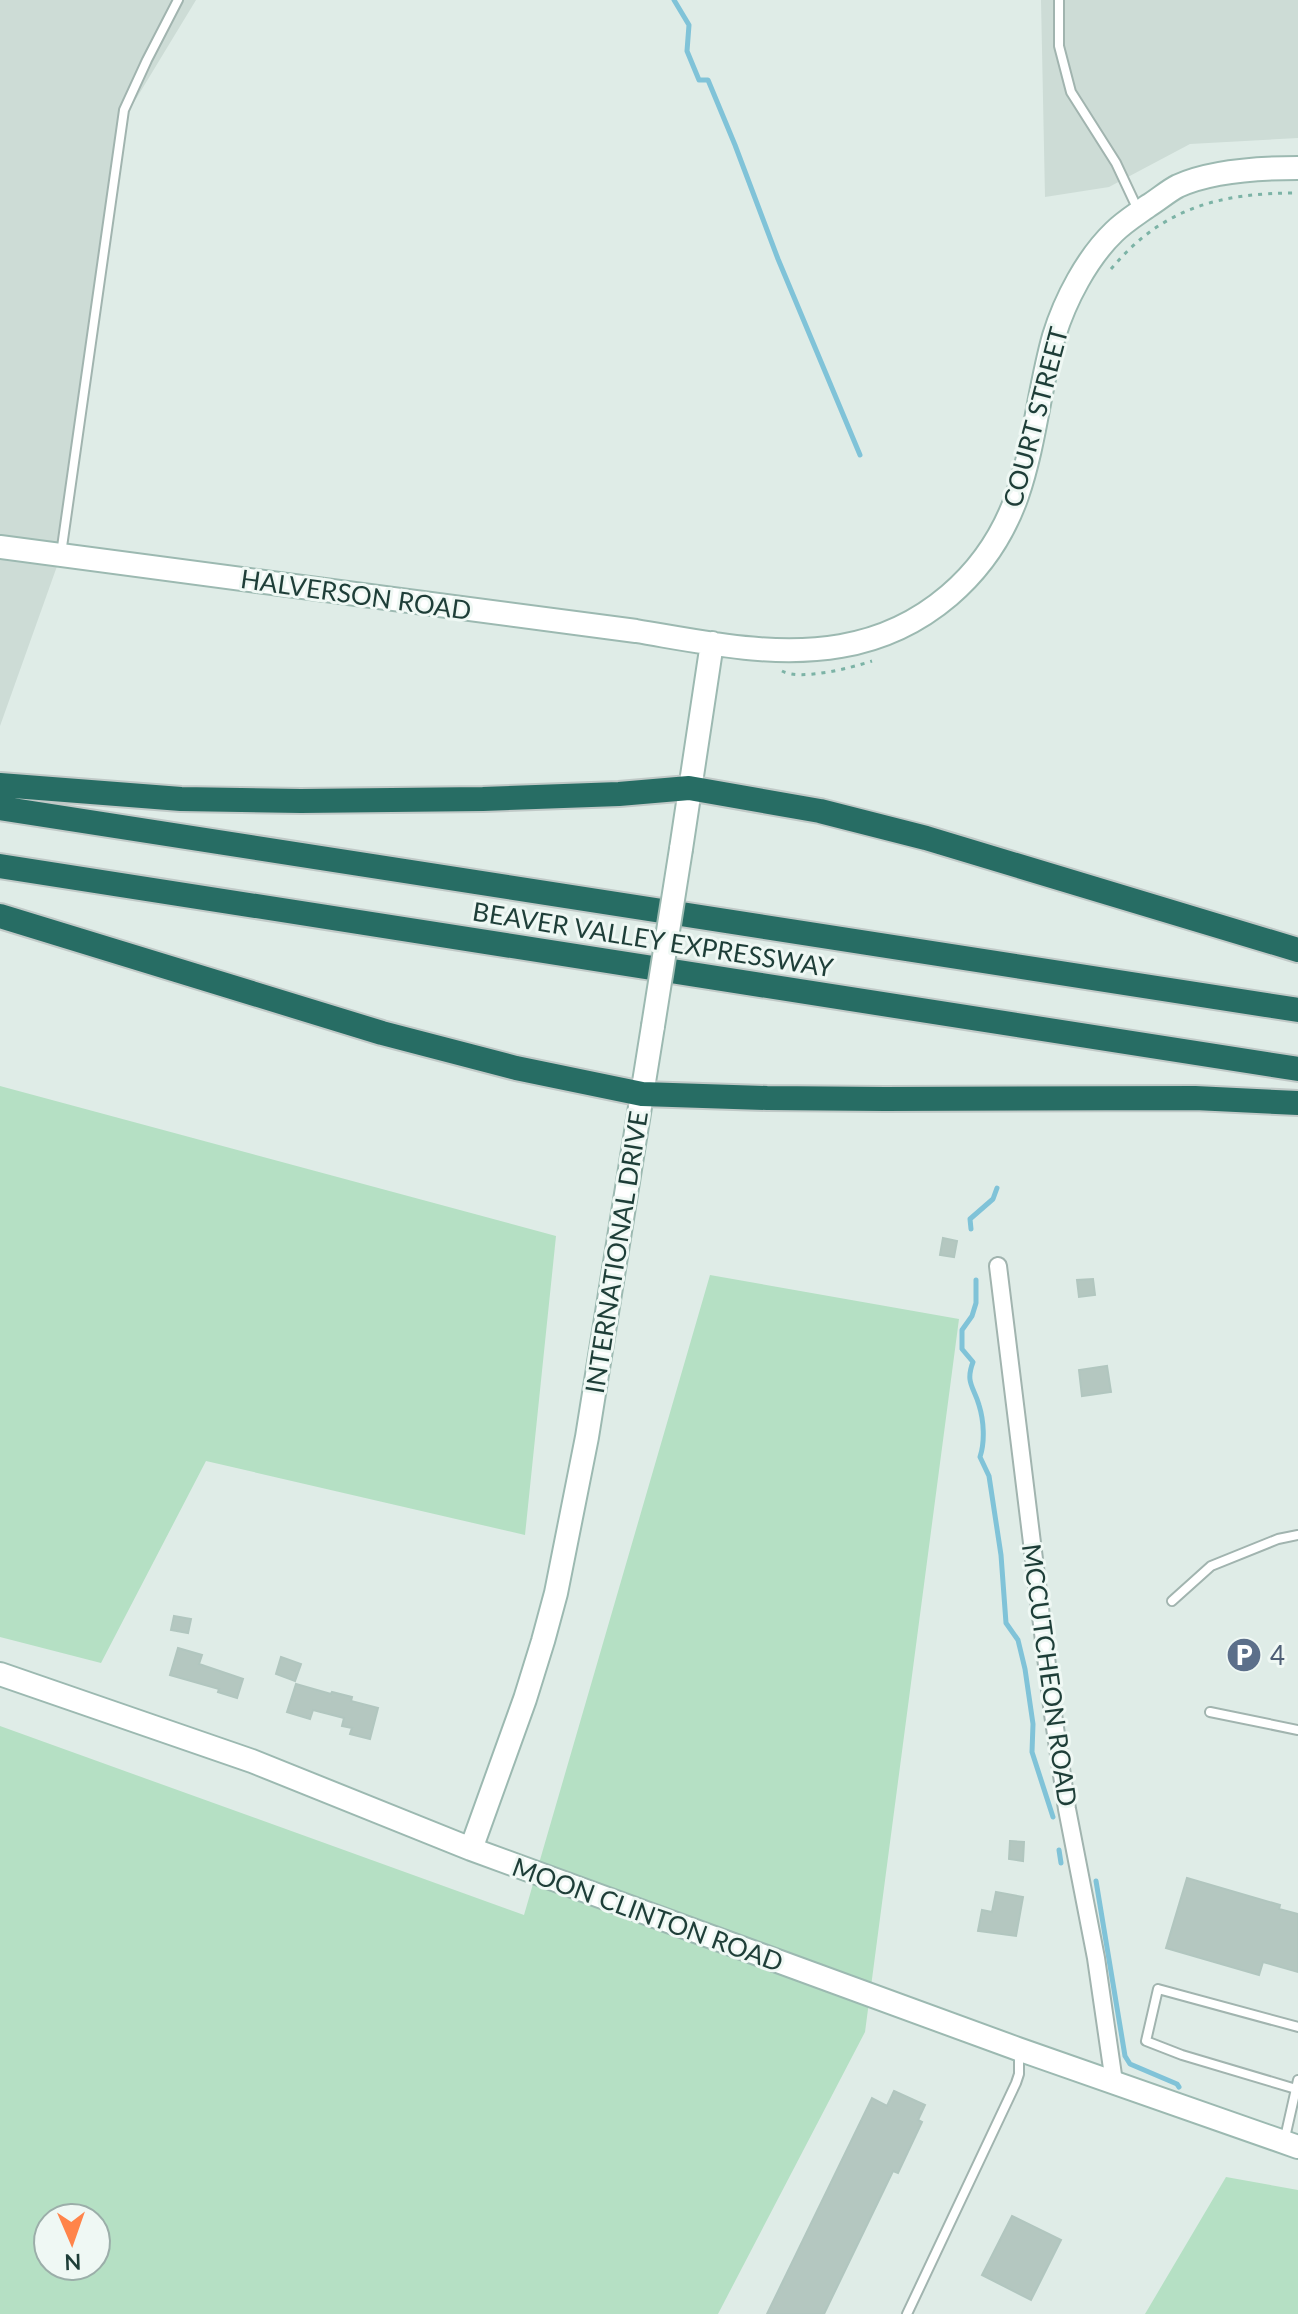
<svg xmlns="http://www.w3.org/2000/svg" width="1298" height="2314" font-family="Lato,sans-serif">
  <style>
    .built { fill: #cddcd6 }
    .green { fill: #b5e0c4; fill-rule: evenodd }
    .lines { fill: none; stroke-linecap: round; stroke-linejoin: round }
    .stream { stroke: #80c3d8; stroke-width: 5 }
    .building { fill: #b4c7c0; stroke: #b1c6bf; stroke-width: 2 }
    .lane-casing { stroke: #a1b4af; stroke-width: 12 }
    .street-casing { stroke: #a1b4af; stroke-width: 20 }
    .secondary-casing { stroke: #9cb9b1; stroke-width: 26 }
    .highway-casing { stroke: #c0c9c7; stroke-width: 28 }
    .path { stroke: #7cb3a6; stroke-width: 3; stroke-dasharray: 4 6; stroke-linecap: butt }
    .lane { stroke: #fff; stroke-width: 8 }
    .street { stroke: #fff; stroke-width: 16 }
    .secondary { stroke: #fff; stroke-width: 22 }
    .highway { stroke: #276d64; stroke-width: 24 }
    .secondary-bridge-casing { stroke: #9cb9b1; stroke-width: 26; stroke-linecap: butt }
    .secondary-bridge { stroke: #fff; stroke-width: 22 }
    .labels { text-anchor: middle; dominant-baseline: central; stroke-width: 6; stroke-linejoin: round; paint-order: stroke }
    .street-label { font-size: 26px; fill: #1e3e38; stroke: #eff8f4 }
    .service-label { font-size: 26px; fill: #4e5e75; stroke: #eff8f4; text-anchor: start }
  </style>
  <rect width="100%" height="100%" fill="#dfece7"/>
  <path class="built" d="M0,0h196l-74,122 -61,433 -61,171z
    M1041,0h257v138l-108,6 -81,43 -64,10z"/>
  <path class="green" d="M0,1086l556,150 -31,299 -319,-74 -105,202 -101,-26z
    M710,1275l249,44 -94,713 -147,282h-718v-588l524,189zM48,2218h48v48h-48z
    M1226,2177l72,13v124h-153z"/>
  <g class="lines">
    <path class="stream" d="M674,0l15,25 -2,26 12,29h9l27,65 43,114 82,196
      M971,1229l-1,-10 23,-20 4,-11
      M976,1280v23l-4,13 -10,14v19l11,13c-8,21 1,25 6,43 5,16 6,37 1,52l9,19 12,79 5,68 12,17 7,29 8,55 -1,28 21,65
      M1059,1850l2,13
      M1096,1881l29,175 5,8 47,20 2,3"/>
  </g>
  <path class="building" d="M943,1238l14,3 -3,16 -14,-2z
    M1093,1279l2,16 -16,2 -2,-17z
    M1107,1366l4,26 -29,4 -3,-26z
    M174,1616l17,3 -3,14 -17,-3z
    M178,1648l24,7 -3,9 44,15 -6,19 -19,-6 1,-3 -49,-14z
    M281,1657l20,7 -6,17 -19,-7z
    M296,1684l35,10 1,-2 20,5 -1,4 27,7 -8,31 -20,-5 2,-6 -10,-2 2,-8 -31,-8 -3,9 -23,-7z
    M1010,1841l14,1 -1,19 -14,-2z
    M1187,1878l93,27 -1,4 19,5v58l-35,-10 -4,13 -93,-27z
    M996,1892l27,5 -7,39 -38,-5 4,-21 10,2z
    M894,2091l31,14 -7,15 4,2 -24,51 -5,-2 -69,143h-57l105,-216 15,8z
    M1012,2216l49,24 -30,60 -49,-25z"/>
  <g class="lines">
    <defs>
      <path id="lane" d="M1059,0v46l12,46 45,71 23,49
        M61,554l63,-444 23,-50 31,-60
        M1172,1601l39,-35 67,-27 20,-4
        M1210,1712l88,18
        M1296,2089l-114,-34 -36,-14 12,-52 140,38
        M1284,2142l14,-62
        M907,2314l109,-231 3,-9v-22"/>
      <path id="street" d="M998,1266l55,448 14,95 29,149 18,124"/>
      <path id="secondary" d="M0,547l636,84c67,11 137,27 205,15 82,-14 148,-71 176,-150 18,-52 22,-107 37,-160 11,-36 33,-78 60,-104 10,-10 23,-18 34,-26 10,-6 20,-15 30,-20 33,-15 85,-18 120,-18
        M681,849l31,-206
        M0,1674l252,87 219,88 547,200 280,98
        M471,1849l54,-150 18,-58 13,-48 31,-156 66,-411"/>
      <path id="highway" d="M0,785l181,14 120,2 182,-2 136,-5 70,-6 131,23 106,27 372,112
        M0,808l1298,202
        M0,866l1298,203
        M0,916l382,117 134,35 126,26 125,4 118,1 310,-1 103,5"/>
    </defs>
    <use href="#lane" class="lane-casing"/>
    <use href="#street" class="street-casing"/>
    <use href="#secondary" class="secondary-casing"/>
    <use href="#highway" class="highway-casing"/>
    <path class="path" d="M1111,269c52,-62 109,-76 187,-76
      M782,671c18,10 69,-3 90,-10"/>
    <use href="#lane" class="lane"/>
    <use href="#street" class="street"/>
    <use href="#secondary" class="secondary"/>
    <use href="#highway" class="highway"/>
    <defs>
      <path id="secondary-bridge" d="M653,1026l28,-177"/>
    </defs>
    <use href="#secondary-bridge" class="secondary-bridge-casing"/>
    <use href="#secondary-bridge" class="secondary-bridge"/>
  </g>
  <defs>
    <symbol id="parking-disc" viewBox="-11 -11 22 22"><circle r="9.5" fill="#5c6f8a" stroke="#eff8f4"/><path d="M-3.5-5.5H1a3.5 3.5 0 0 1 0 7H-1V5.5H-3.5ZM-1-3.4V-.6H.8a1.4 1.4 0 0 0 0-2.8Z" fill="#fff"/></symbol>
  </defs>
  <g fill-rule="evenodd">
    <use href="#parking-disc" x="1224" y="1635" width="40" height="40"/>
  </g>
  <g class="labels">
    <g class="street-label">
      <text transform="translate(1035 417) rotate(-75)">COURT STREET</text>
      <text transform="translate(356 594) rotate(8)">HALVERSON ROAD</text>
      <text transform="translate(653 939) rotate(9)">BEAVER VALLEY EXPRESSWAY</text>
      <text transform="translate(616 1252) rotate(-81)">INTERNATIONAL DRIVE</text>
      <text transform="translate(1050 1675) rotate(82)">MCCUTCHEON ROAD</text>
      <text transform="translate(648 1914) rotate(20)">MOON CLINTON ROAD</text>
    </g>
    <g class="service-label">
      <text x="1270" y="1655">4</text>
    </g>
  </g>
  <g transform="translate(72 2242) rotate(178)"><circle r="38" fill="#eff8f4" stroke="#9baea9" stroke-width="2"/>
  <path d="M0-6L14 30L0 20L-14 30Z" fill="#ff844a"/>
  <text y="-12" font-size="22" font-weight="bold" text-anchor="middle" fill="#1e3e38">N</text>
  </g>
</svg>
